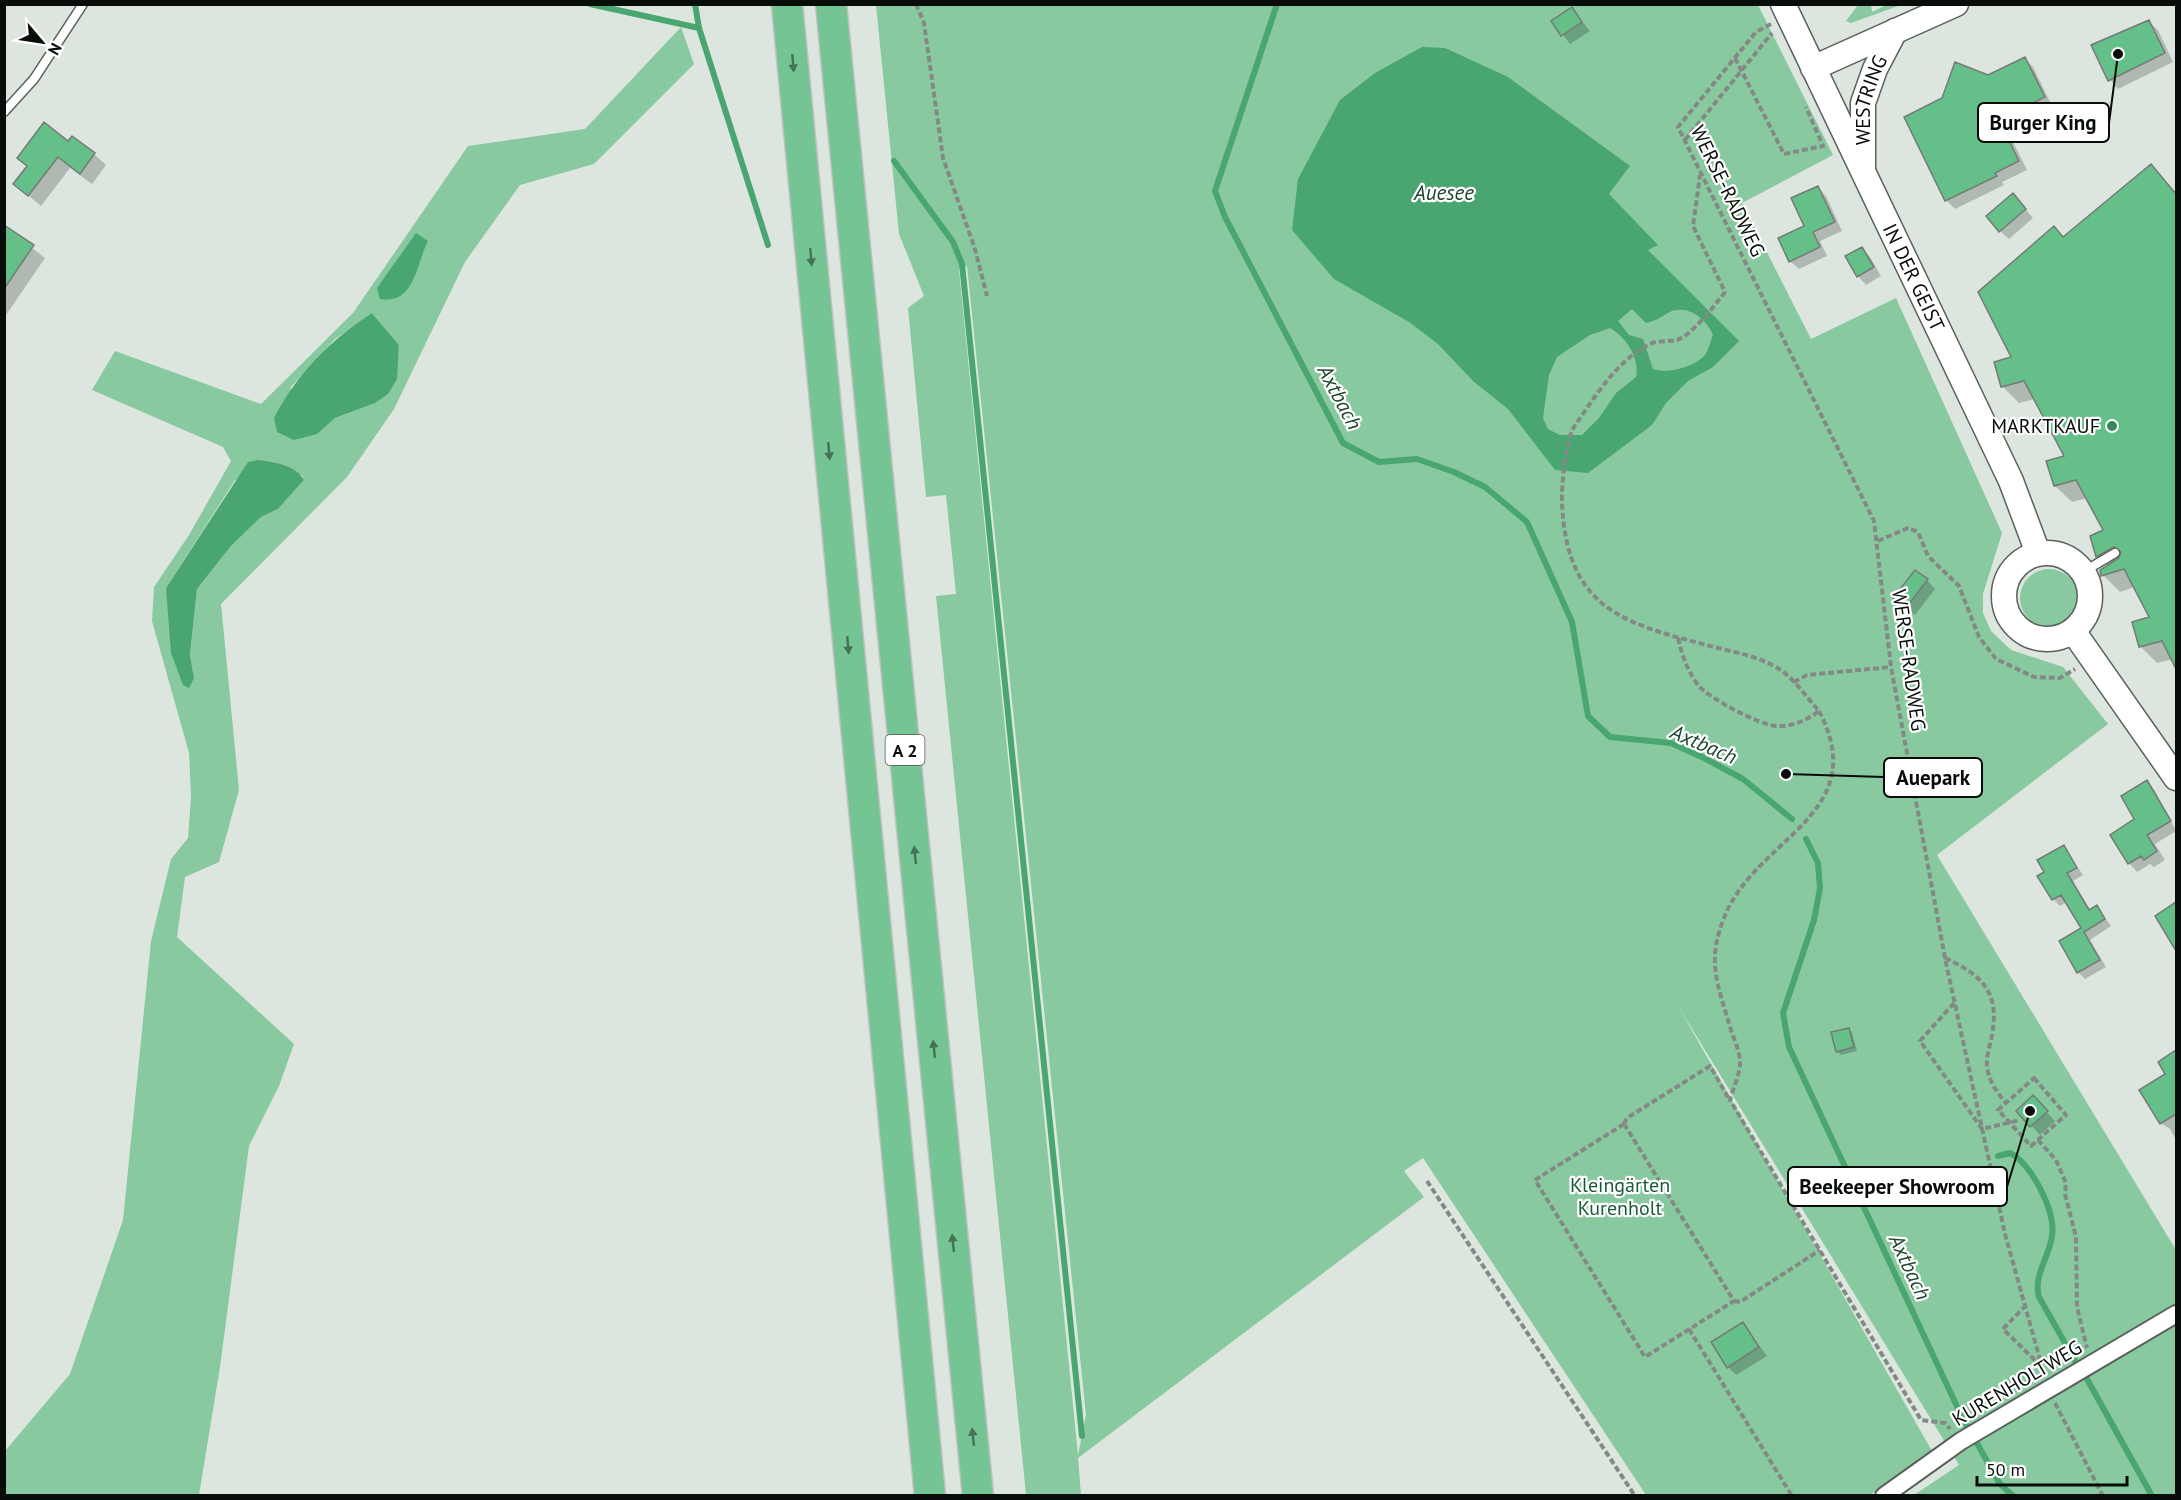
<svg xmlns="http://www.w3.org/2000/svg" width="2181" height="1500" font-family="'PT Sans',sans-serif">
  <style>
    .green { fill: #89c9a0; fill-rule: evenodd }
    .water { fill: #4aa670; fill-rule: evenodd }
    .shadow { fill: #0003 }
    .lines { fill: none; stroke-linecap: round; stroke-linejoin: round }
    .stream { stroke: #4aa670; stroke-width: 6 }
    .building { fill: #65bf89; stroke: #737b75; stroke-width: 1.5 }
    .lane-casing { stroke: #59615b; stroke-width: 11 }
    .street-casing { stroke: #59615b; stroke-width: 20 }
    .secondary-casing { stroke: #59615b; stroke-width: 27 }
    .highway-casing { stroke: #bfc0bf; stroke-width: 33 }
    .path { stroke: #838a85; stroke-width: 4; stroke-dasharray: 6 3; stroke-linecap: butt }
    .lane { stroke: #fff; stroke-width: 8 }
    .street { stroke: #fff; stroke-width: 16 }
    .secondary { stroke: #fff; stroke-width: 24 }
    .highway { stroke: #75c493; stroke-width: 30 }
    .oneway { fill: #447255 }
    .poi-dot { fill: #38895b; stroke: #fff; stroke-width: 2 }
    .labels { text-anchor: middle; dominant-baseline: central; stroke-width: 4.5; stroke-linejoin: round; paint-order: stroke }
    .shield { fill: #fff; stroke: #535654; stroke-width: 1.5 }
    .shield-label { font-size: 18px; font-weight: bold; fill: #090d0a }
    .street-label { font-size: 20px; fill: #090d0a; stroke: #fff }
    .poi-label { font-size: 20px; fill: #090d0a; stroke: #fff; text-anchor: end }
    .park-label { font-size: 20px; fill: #185b37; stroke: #fff }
    .water-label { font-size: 21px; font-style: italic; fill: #1e442d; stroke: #fff }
    .leader { fill: none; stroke: #090d0a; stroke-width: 2 }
    .callout-dot { fill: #090d0a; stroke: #fff; stroke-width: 2 }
    .callout { fill: #fff; stroke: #090d0a; stroke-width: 2 }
    .callout-label { font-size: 21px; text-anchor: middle; font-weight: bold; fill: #090d0a }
  </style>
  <rect width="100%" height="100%" fill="#dce6df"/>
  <path class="green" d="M876,5h882l75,150 -91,48 69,136 85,-41 106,235 -19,61v19l8,18 20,19 52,17 45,57 -171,131 239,395v245h-262l45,-30 -281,-459 254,445 -62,44h-224l-223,-337 -19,13 20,26 -346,261 3,37h-55l-90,-899 20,-2 -10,-99 -20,2 -18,-189 16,-12 -25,-62zM967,266l119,1149 -8,40 -119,-1185z
    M1858,5h13l1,7 14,-7h15l-50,18 -5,-2z
    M681,27l13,37 -100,100 -74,21 -55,77 -71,147 -47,68 -126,127 18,186 -20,72 -34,15 -8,60 117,107 -15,42 -30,60 -29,221 -21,128 -194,1v-45l65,-77 53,-154 28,-279 20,-82 17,-21 3,-41 -2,-44 -37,-132 2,-34 35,-52 42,-74 -8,-14 -131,-57 23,-39 146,53 92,-91 115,-167 117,-17zM372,313l27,32c-3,57 -15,54 -64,73l-45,-30 45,-49zM302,475l2,5 -26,29 -17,8 -30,29 -34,43 -7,66 4,23 -28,-90 69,-108z
    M2020 598a29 29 0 1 1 58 0a29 29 0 1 1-58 0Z"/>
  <path class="water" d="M1422,47l23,1 63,29 122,89 -21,28 49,51 -10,5 91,91 -26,26 -25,14 -22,22 -14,22 -64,48 -33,-3 -47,-61 -35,-28 -35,-37 -29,-22 -75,-43 -42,-49 6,-51 42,-79 35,-27zM1632,309l14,14c11,-2 17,-8 26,-12 18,-6 35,9 41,24 -3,7 -5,18 -10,22 -12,11 -36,17 -50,12l-10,-30 -14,-4 -11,-14zM1610,328c16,9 30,30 26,49l-20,16 -17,25 -17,17h-22l-12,-6 -5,-11 6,-43 8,-18 33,-22z
    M416,233l12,8c-12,23 -13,64 -48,58l-3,-11z
    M372,313l27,32 -2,34 -9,15 -13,9 -40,15 -18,16 -23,6 -17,-8 -3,-14c23,-44 56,-78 98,-105z
    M258,460c15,2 38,5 46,20l-26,29 -17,8 -30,29 -34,43 -7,66 4,23 -5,10 -6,-3 -12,-32 -5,-65 82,-126z"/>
  <path class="shadow" d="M1572,9l18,22 -20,13 -17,-22z
    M2149,22l9,8 15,32 -55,27 -8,-9z
    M2025,59l8,8 19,39 -46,22 21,42 -25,12 2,3 -49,24 -9,-9 42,-123z
    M69,143l25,11 12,11 -14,19 -22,-16 -29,38 -26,-22z
    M2151,166l25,27v473l-3,-7 -16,4 -17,-17 11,-28 -16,-31 -15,5 -17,-17 5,-8 -11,-11 8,-25 -17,-33 -16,4 -17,-16 11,-29 -31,-58 -16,4 -17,-17 62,-148z
    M1818,188l8,8 16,35 -22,10 7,15 -28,13 -9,-8 16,-34z
    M2021,204l12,14 -24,21 -9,-8z
    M4,226l41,32 -41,60z
    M1862,249l8,8 11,19 -15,9 -8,-9z
    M1927,580l8,9 -20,26 -20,-17z
    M2147,782l8,9 21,40 -21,13 10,16 -11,7 -4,-3 -13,8 -8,-9z
    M2063,846l20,29 -10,6 18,30 6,-4 14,19 -21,14 16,27 -21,12 -7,-7 5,-44 -16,-26 -7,4 -7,-7 -7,-26z
    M2176,904v44l-19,-32z
    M1848,1030l4,3 5,18 -16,4 -4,-4z
    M2176,1052v31l-3,2 3,5v50l-6,-11 -9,-6 6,-48 -7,-13z
    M2041,1106l14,15 -15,14 -22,-24z
    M1743,1324l24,32 -31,19 -8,-8z"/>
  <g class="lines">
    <path class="stream" d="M590,4l109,24
      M695,4l4,24 69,217
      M1277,4l-62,187 10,26 118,226 36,19 38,-3 37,13 31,15 42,35 45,100 16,94 22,21 61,6 33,15 39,21 49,40
      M894,161l59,81 9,22 120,1172
      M1806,839l12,24 2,25 -6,32 -31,93 6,34 172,368 39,69 13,12
      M1998,1156l12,-3c21,10 46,58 42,83 -3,22 -19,39 -13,61l39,69
      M2087,1379l65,117"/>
  </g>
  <path class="building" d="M1572,7l10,15 -21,14 -10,-15z
    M2149,20l16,33 -57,28 -17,-36z
    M2025,57l20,40 -46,23 20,41 -24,12 2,3 -52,25 -41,-84 38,-19 13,-36 33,13z
    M44,122l24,19 4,-5 23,17 -15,21 -22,-17 -30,39 -15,-12 14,-18 -10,-8z
    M2151,164l25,30v475l-14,-28 -23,6 -7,-25 17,-5 -25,-48 -23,7 -1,-6 19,-12 2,-6 -7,-5 -18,10 -6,-21 13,-6 -27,-50 -22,6 -8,-25 18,-5 -40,-75 -23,6 -7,-25 17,-5 -33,-65 76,-66 9,11z
    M1818,186l17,36 -22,10 7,15 -31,15 -11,-24 26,-12 -13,-28z
    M2013,193l13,16 -27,23 -13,-16z
    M4,225l30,20 -30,44z
    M1862,247l12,20 -17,10 -12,-21z
    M1915,570l13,9 -22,29 -13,-10z
    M2147,780l24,41 -24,14 10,16 -13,9 -3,-4 -13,8 -18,-29 24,-16 -13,-23z
    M2064,845l13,23 -10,5 22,37 8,-5 8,14 -21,13 16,28 -23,13 -18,-32 22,-13 -20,-33 -9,5 -15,-24 7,-4 -7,-12z
    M2176,902v49l-21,-35z
    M1849,1028l5,19 -18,5 -5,-20z
    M2176,1050v64l-16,10 -21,-34 26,-16 -7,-12z
    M2033,1095l15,16 -18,16 -14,-16z
    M1743,1322l16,25 -32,21 -16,-26z"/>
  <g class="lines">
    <defs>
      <path id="lane" d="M4,112l30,-33 49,-75
        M2083,572l32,-19"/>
      <path id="street" d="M1884,1496l77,-55 215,-127"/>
      <g id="secondary">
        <path id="s1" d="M1783,4l228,477 27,72"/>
        <path d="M1813,68l143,-64"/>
        <path id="s2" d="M1863,167v-64l12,-34 20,-38"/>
        <circle cx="2047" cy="596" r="43"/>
        <path d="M2073,631l103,147"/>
      </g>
      <path id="highway" d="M787,4l143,1492
        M831,4l147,1492"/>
    </defs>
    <use href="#lane" class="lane-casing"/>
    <use href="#street" class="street-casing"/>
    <use href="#secondary" class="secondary-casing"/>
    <use href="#highway" class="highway-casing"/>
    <path class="path" d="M916,4l8,19 19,135 32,91 12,47
      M1771,24l-15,8 -78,95 196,394 17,146 55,296 59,271 39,140
      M1735,58l49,96 39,-8 -17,-39
      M1685,140l87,-107
      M1878,541l30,-13 10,4 10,24 31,30 20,51 17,22 38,18 26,1 15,-9
      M1678,638c4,17 9,32 20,47 10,13 62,40 78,41 16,1 31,-6 43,-15 -12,-13 -23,-30 -37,-40 -18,-13 -43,-18 -64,-23 -92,-24 -151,-36 -156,-145 -1,-15 4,-64 12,-76 20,-29 43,-67 76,-83 8,-4 19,-2 27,-4 15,-5 38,-35 48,-48l-32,-66 7,-51
      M1794,682l13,-7 84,-8
      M1819,711c53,101 -57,125 -92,200 -22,49 -10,71 4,119 3,9 8,20 9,30 1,12 -7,28 -10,40l191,320 24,3 5,6
      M1945,958c37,17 55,34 47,77 -2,11 -6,21 -5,32 2,15 10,25 19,36
      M1954,1003l-34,38 62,88 38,-9
      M2034,1078l32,37 -35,31 -33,-36z
      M1624,1124l110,177 -89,56 -110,-177z
      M1624,1124l3,-6 83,-52 19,33
      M2038,1140l18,20 10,23 -1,11 11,43 1,70 10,41
      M1427,1181l208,315
      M1734,1301l6,1 80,-52
      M2026,1305l-23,24 39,38
      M1689,1329l103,167
      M2055,1403l48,93"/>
    <use href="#lane" class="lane"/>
    <use href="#street" class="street"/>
    <use href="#secondary" class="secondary"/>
    <use href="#highway" class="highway"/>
  </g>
  <defs><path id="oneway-solid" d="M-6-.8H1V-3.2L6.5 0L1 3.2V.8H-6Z" transform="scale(1.5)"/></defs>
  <g class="oneway">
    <use href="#oneway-solid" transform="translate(793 63) rotate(85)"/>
    <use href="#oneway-solid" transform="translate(811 257) rotate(85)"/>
    <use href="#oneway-solid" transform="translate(829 451) rotate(85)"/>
    <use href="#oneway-solid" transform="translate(848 645) rotate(85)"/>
    <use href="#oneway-solid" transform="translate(915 855) rotate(-96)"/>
    <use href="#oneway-solid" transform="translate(934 1049) rotate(-96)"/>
    <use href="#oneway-solid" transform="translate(953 1243) rotate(-96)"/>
    <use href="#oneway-solid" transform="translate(973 1437) rotate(-96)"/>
  </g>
  <circle class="poi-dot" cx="2112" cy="426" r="6"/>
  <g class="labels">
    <rect class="shield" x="885.5" y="735" width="39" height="30" rx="4.5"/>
    <g class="shield-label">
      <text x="905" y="750">A 2</text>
    </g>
    <g class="street-label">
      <text stroke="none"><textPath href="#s2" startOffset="68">WESTRING</textPath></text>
      <text transform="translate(1728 191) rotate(64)">WERSE-RADWEG</text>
      <text stroke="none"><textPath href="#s1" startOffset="303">IN DER GEIST</textPath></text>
      <text transform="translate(1909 660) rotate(82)">WERSE-RADWEG</text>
      <text transform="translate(2017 1383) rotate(-31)">KURENHOLTWEG</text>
    </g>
    <g class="poi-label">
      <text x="2100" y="426">MARKTKAUF</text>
    </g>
    <g class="park-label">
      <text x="1620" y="1185">Kleingärten<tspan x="1620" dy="23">Kurenholt</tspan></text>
    </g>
    <g class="water-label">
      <text x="1444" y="192">Auesee</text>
      <text transform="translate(1340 397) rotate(62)">Axtbach</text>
      <text transform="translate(1704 744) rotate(23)">Axtbach</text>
      <text transform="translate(1910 1267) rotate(65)">Axtbach</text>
    </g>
  </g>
  <path class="leader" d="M2118 54L2109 123M1786 774L1884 777M2030 1111L2007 1187"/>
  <g class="callout-dot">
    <circle cx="2118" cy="54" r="6"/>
    <circle cx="1786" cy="774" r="6"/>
    <circle cx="2030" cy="1111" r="6"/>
  </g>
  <g class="callout">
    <rect x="1978" y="103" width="131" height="39" rx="6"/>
    <rect x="1884" y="758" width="98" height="39" rx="6"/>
    <rect x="1788" y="1167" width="219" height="39" rx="6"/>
  </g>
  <g class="callout-label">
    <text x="2043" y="130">Burger King</text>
    <text x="1933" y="785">Auepark</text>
    <text x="1897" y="1194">Beekeeper Showroom</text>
  </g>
  <rect width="2181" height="1500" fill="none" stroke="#090d0a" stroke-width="12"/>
  <g transform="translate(42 42) rotate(119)" stroke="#ffffff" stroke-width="4.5" paint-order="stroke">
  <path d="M0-4.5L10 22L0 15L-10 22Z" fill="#090d0a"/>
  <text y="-9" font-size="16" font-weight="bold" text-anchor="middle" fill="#090d0a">N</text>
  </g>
  <path d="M1977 1476v9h150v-9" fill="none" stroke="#090d0a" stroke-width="3"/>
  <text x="1986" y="1476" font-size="18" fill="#090d0a" stroke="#ffffff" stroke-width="4.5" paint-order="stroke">50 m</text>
</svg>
